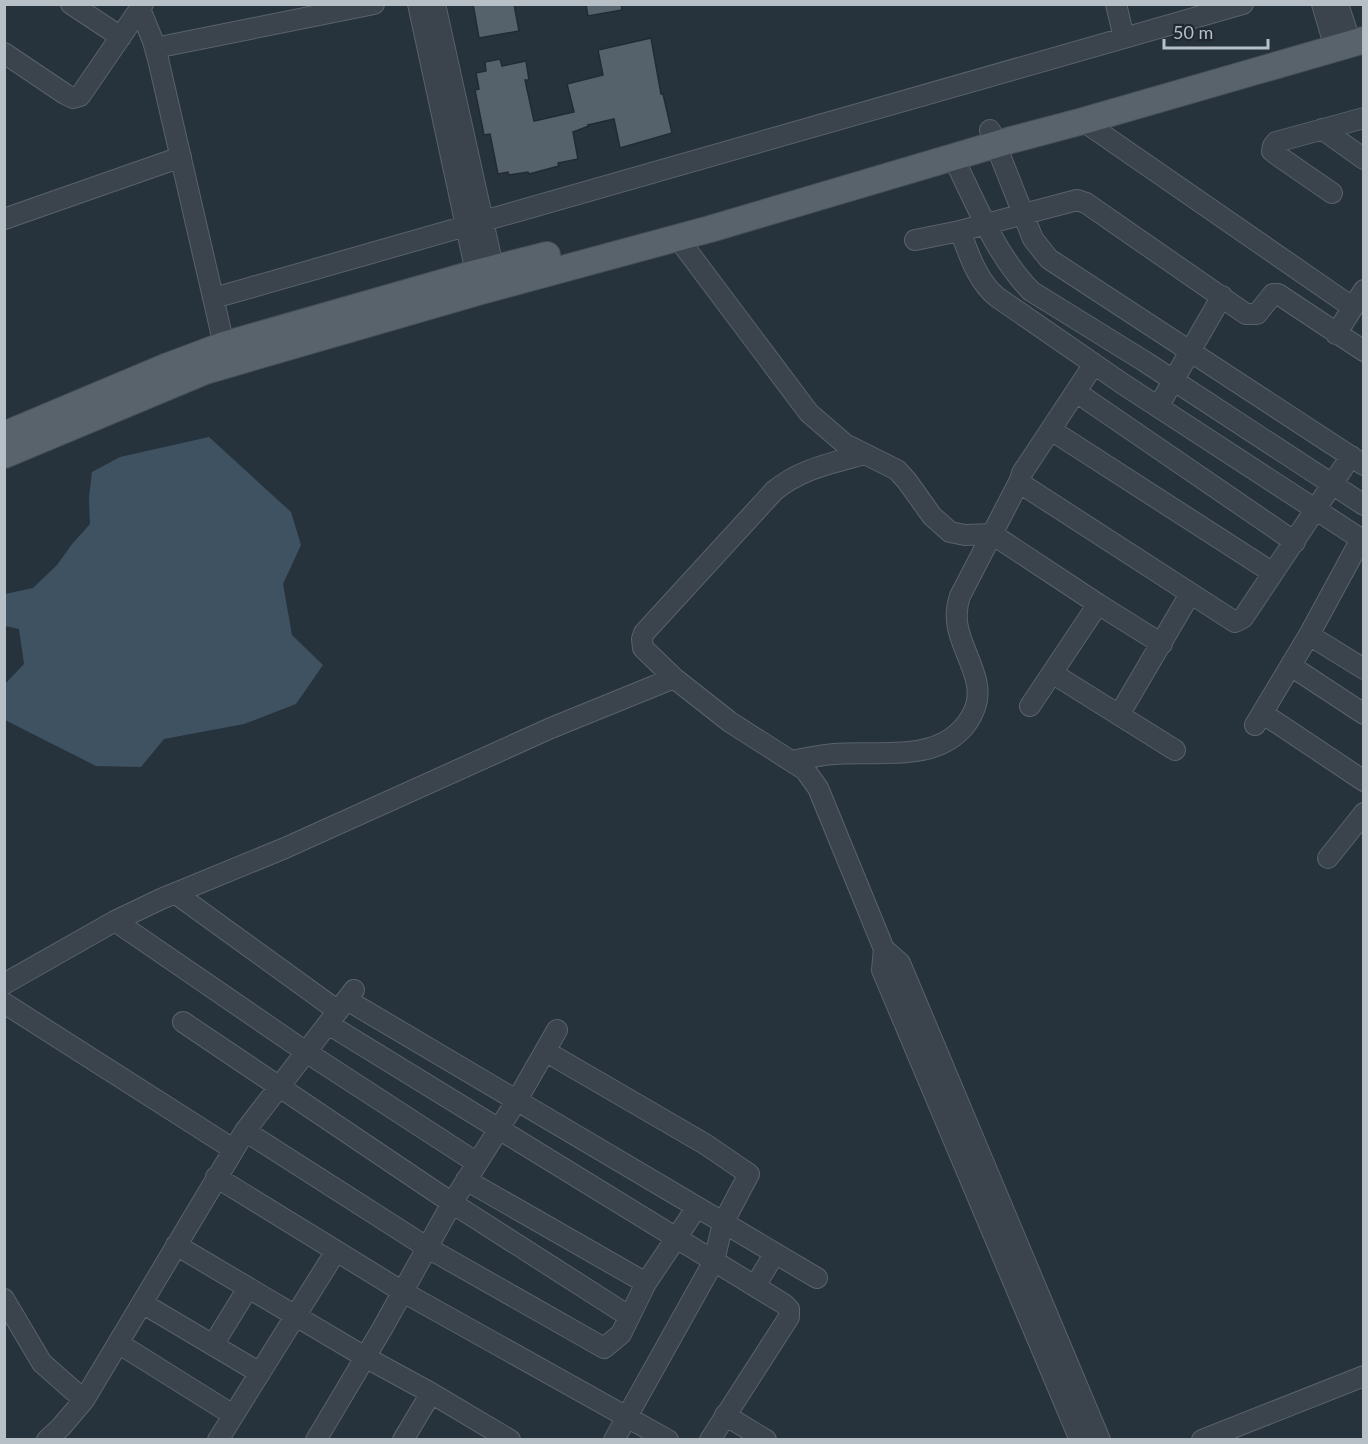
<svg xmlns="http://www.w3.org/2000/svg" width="1368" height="1444" font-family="Lato,sans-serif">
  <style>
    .water { fill: #3f5262 }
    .building { fill: #55616b; stroke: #222b33; stroke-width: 1.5 }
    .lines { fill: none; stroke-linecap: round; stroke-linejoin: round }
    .minor-casing { stroke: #59626a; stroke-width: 22 }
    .major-casing { stroke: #475058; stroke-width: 28 }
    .minor { stroke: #3b444c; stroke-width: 20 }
    .major { stroke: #59636c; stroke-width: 26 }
  </style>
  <rect width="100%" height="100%" fill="#27333c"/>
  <path class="water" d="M209,437l82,75 10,33 -18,39 9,51 31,30 -27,39 -52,20 -80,15 -23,28 -45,-1 -91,-46v-36l19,-20 -5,-35 -14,-3v-32l28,-6 24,-23 15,-21 18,-20 -1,-26 3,-26 28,-15z"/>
  <path class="building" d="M473,4h41l5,27 -40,7z
    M586,4h35l1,6 -34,6z
    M651,38l10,56h2l9,39 -52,15 -6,-29 -26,6 1,1 -16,6 5,27 -20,4 1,3 -30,8 -1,-2 -19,3 -1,-3 -10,2 -8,-40 -6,1 -9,-45 4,-1 -3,-16 10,-2 -1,-9 15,-3 2,7 24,-5 3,19h-4l9,41 40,-9 -7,-28 36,-9 -5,-25z"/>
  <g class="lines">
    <defs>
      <path id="minor" d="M71,4l50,33
        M418,4l61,282
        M435,4l61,276
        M1116,4l8,34
        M1322,4l13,44
        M1338,4l13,40
        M140,9l13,32 5,18 66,286
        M155,48l219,-44
        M4,53l61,41 8,4 7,-2 63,-92
        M1083,121l269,186
        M1322,129l42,30
        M990,130l43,109 16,20 315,206
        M953,157c23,46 42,97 78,134l113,70 220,144
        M1332,193l-55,-38 -5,-4 1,-5 3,-4 88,-24
        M4,219l177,-62
        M960,231c9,23 17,50 37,66l126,87 241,157
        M677,237l132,176 36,31 52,26 10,11 25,35 18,16 15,3 27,-1 106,70 64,40
        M915,240l45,-9 117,-31 9,3 160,111h11l16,-20h5l86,57
        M214,298l1029,-294
        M1336,334l28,-44
        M1094,364l-72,109 -2,7 6,7 209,135 8,-4 108,-162
        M1076,392l219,150
        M1158,407l64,-111
        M1051,430l222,143
        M865,454c-33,9 -65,15 -91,37l-130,142 -2,6 1,9 31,30 56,44 75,48 13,18 66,161 16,14 200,477
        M1309,635l55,34
        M1291,666l73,48
        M1052,673l123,77
        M1030,706l68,-102
        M1262,713l102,68
        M1119,715l71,-121
        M1255,725l54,-90 52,-96
        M793,761c13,-3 27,-6 41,-7 44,-4 103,10 133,-31 10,-14 13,-27 9,-43 -8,-31 -27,-52 -16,-84l60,-116
        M1328,858l36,-45
        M175,893l163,118
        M115,921l191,131 171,111
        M884,949l-2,21 198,470
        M4,984l111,-63 46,-22 124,-51 266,-120 123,-50
        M347,1000l470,278
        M4,1003l229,146
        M183,1022l269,181 172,110
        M328,1024l456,280 5,5v8l-79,123
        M545,1051l160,93 44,30 -26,49 -9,38 -100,179
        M245,1131l183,117 176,100 17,-14 25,-51 51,-76
        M216,1177l187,115 265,148
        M466,1180l180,103
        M176,1245l189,112 66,36 79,47
        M755,1286l20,-33
        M4,1299l38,64 42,37
        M142,1303l118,70
        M118,1343l115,72
        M213,1345l35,-57
        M725,1415l41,25
        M47,1440l14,-13 23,-27 161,-269 109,-141
        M218,1440l118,-189
        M316,1440l66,-111 70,-126 65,-103 40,-70
        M403,1440l28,-47
        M1202,1440l162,-64"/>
      <path id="major" d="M4,435l164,-69 56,-21 252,-72 71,-18
        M4,455l201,-84 276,-80 229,-62 301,-89 72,-19 281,-81"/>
    </defs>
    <use href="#minor" class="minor-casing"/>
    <use href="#major" class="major-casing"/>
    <use href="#minor" class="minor"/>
    <use href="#major" class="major"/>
  </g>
  <rect width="1368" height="1444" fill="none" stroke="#b7bfc7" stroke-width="12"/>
  <path d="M1164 39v9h104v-9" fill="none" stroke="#b7bfc7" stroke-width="3"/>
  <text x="1173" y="39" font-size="18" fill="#b7bfc7" stroke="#202931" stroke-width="4.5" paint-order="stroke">50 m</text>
</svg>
